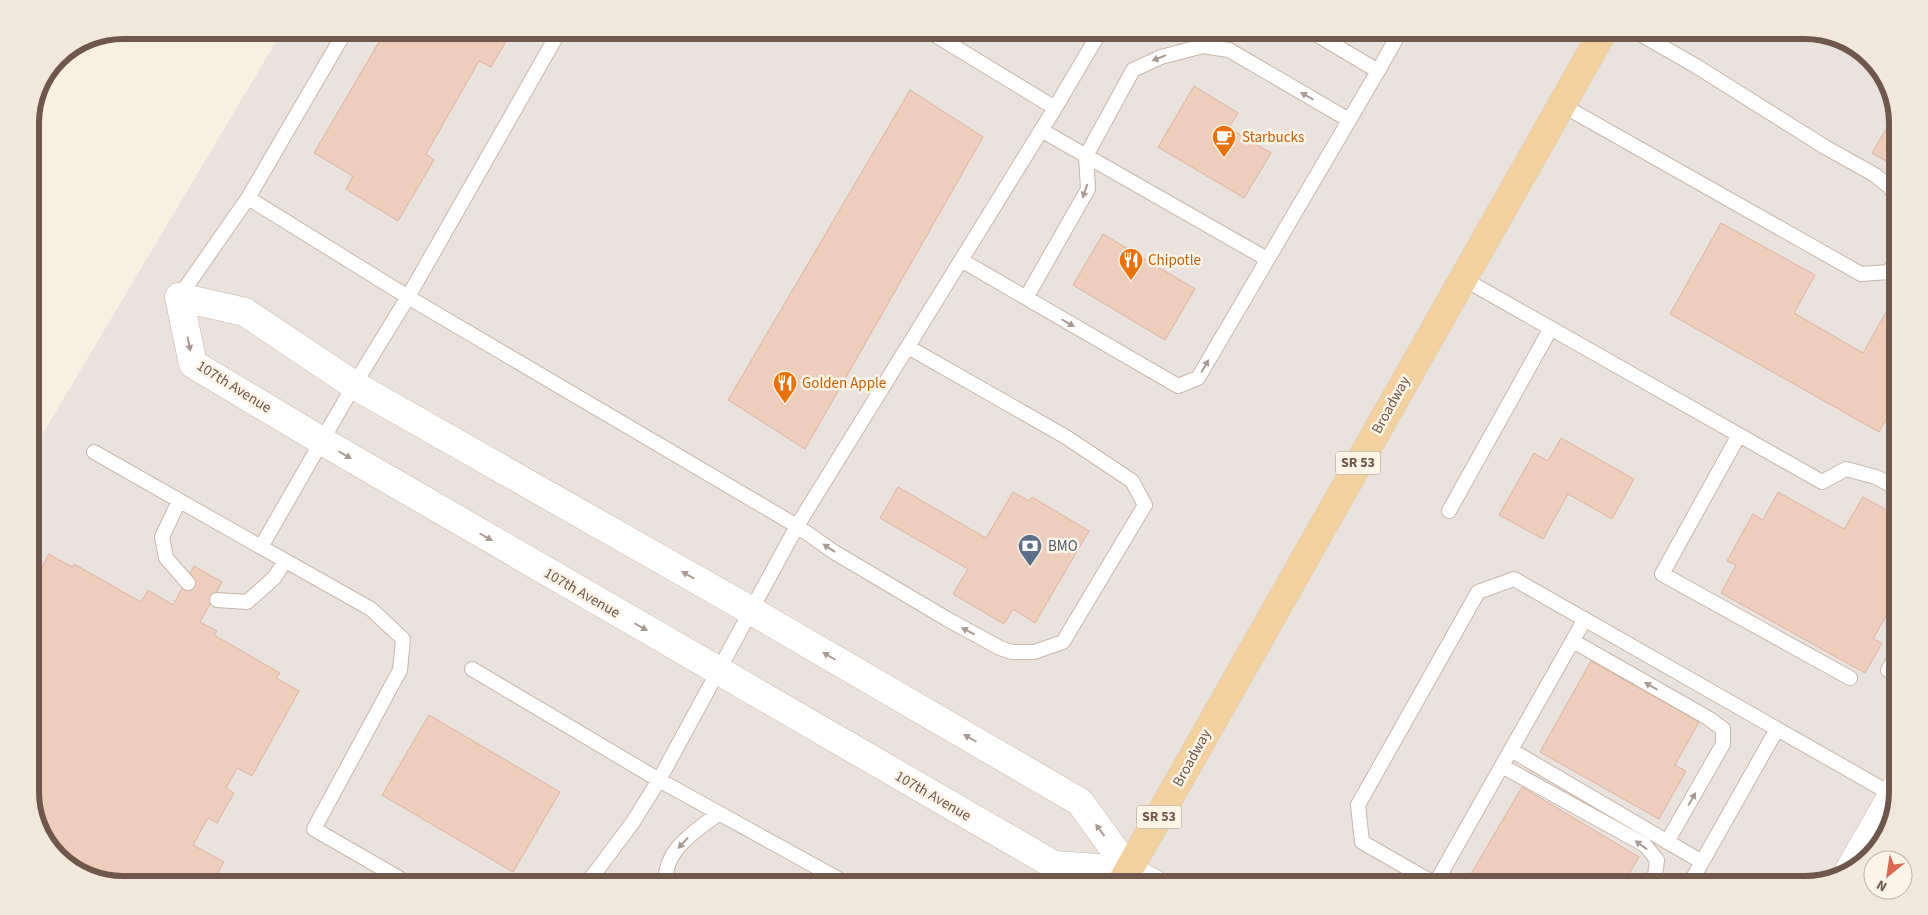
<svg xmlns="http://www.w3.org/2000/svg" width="1928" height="915" font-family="'Source Sans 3',sans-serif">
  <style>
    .industrial { fill: #e9e2dd }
    .building { fill: #edcebc; stroke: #deb49e }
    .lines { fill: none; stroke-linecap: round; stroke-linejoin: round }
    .service-casing { stroke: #c9b7aa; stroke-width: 16 }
    .minor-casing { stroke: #c9b7aa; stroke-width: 29 }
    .primary-casing { stroke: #d7d0cd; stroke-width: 29 }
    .service { stroke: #fff; stroke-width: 14 }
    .minor { stroke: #fff; stroke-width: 28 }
    .primary { stroke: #f3d19f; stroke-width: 28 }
    .oneway { fill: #a99a93 }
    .labels { text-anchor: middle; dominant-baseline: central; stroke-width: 5; stroke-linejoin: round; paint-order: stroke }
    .shield { fill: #fdf4e8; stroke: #9a867a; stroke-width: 1 }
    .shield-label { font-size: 14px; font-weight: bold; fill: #6f574b }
    .food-label { font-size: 15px; fill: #c56008; stroke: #fdf4e8; text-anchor: start }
    .street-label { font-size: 15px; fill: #6f574b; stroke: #fdf4e8 }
    .service-label { font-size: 15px; fill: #4e5e75; stroke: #fdf4e8; text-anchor: start }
    .rim { fill: none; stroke: #6f574b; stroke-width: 6 }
  </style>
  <rect width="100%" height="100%" fill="#faf0e2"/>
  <path class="industrial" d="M283,30h1523l35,7 41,34 16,46v676l-7,35 -34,41 -51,16h-1684l-92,-86v-344z"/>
  <path class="building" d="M386,30h127l-22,37 -12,-6 -53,93 8,6 -36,61 -52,-32 7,-13 -39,-23z
    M1194,86l44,27 -9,15 42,25 -27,45 -86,-51z
    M910,90l73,47 -178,312 -77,-49z
    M1896,112l2,5v51l-26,-15z
    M1721,223l94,52 -21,38 69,40 35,-62v108l-19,33 -209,-118z
    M1103,234l92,55 -30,51 -92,-55z
    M1561,438l73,41 -22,40 -44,-25 -25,45 -44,-24 35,-62 14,8z
    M898,487l88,51 27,-46 16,9 3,-4 57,34 -54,92 -22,-14 -9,15 -51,-30 15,-25 -88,-51z
    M1778,492l66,37 19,-32 35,19v79l-25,44 9,4 -17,30 -144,-80 15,-28 -9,-4 26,-47 10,6z
    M49,554l23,13 2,-3 67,38 7,-12 25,15 21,-39 28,16 -22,40 17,9 -3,4 66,38 -4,5 23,13 -47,85 -15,-8 -11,20 8,5 -17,30 -9,-5 -15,27 31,17 -13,23h-89l-35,-7 -38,-29 -19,-50v-210z
    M1591,661l108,61 -24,43 11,6 -27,48 -119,-67z
    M429,715l131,77 -47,80 -131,-77z
    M1522,787l117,70 -17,28h-132l-19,-11z"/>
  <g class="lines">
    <defs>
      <path id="service" d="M927,30l128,78
        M1200,30l3,16
        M1309,30l69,41 23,-41
        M1633,30l63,36 129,81 50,28 15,12 8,15
        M1562,105l299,169 28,-2 9,-15
        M1041,130l226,129
        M248,198l160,99 389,229 37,26 113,67 53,29 12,4h22l29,-10 82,-137 -13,-24 -66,-44 -158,-90
        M961,260l217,126 20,-8 180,-307
        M1462,278l360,204 24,-13 30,8 22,12
        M179,297l69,-99 98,-168
        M1026,298l62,-109 -2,-33 47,-86 28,-13 42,-11 26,4 120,70
        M1739,435l-77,139 188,104
        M94,452l167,95
        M179,501l-17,36 4,21 22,25
        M1449,511l102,-183
        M217,600l30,2 27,-24 11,-17
        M1573,641l135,77 15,11v15l-56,98
        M472,669l187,111 190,105
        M1888,670l10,-17
        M1511,750l191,112
        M1502,766l143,79 12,15 -2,16 -5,9
        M1435,884l150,-265
        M411,885l-97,-56 86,-159 3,-31 -32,-30 -110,-62 93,-162 54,-88 152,-267
        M586,885l47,-63 26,-42 138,-254 258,-418 46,-78
        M666,885c-4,-35 29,-53 53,-72
        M1437,885l-75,-43 -4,-37 120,-213 36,-13 379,216
        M1689,885l88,-156"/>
      <path id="minor" d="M1129,870l-75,-5 -732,-424 -129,-77 -14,-67 66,15 109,73 396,225 330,192 49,68 27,15
        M1848,872l50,-87"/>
      <path id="primary" d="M1120,885l484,-855"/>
    </defs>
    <use href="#service" class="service-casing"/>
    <use href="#minor" class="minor-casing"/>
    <use href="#primary" class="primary-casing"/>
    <use href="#service" class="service"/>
    <use href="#minor" class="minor"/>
    <use href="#primary" class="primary"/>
  </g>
  <defs><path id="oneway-solid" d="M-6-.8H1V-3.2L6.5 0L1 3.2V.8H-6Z" transform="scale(1.25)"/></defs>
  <g class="oneway">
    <use href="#oneway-solid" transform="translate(1159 58) rotate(158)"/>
    <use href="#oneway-solid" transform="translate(1307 96) rotate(-150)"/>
    <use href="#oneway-solid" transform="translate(1085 191) rotate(109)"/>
    <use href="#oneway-solid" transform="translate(1068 323) rotate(30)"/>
    <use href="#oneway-solid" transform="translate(189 344) rotate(79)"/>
    <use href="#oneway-solid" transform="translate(1205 366) rotate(-60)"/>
    <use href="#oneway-solid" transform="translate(345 455) rotate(30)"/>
    <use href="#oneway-solid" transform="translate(486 537) rotate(30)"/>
    <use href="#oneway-solid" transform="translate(829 548) rotate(-146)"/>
    <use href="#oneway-solid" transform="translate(688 575) rotate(-150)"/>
    <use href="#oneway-solid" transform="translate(641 627) rotate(30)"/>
    <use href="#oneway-solid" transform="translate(968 631) rotate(-152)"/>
    <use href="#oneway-solid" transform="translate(829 656) rotate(-150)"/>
    <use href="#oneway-solid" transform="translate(1651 686) rotate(-150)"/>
    <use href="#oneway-solid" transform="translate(970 738) rotate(-150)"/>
    <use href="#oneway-solid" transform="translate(1692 799) rotate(-60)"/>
    <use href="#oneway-solid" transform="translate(1100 830) rotate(-126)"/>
    <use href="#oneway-solid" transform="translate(683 843) rotate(133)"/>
    <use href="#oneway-solid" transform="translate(1641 845) rotate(-144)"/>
  </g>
  <defs>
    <symbol id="cafe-pin" viewBox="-11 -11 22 30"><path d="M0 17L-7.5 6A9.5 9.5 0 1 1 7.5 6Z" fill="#e8710a" stroke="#fdf4e8"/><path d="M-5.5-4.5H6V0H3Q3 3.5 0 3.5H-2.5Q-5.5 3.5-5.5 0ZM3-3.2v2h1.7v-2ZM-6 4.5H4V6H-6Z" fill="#fff"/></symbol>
    <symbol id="restaurant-pin" viewBox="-11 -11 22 30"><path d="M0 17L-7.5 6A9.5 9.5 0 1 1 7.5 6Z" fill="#e8710a" stroke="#fdf4e8"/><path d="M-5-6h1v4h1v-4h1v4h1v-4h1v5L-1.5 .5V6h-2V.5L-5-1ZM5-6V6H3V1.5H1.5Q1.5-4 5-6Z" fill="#fff"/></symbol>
    <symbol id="bank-pin" viewBox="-11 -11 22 30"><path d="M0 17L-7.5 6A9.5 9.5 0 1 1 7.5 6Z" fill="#5c6f8a" stroke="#fdf4e8"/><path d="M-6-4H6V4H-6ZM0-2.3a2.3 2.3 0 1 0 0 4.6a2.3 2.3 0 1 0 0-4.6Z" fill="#fff"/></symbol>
  </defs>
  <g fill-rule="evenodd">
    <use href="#cafe-pin" x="1210" y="123" width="28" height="38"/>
    <use href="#restaurant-pin" x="1117" y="246" width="28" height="38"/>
    <use href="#restaurant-pin" x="771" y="369" width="28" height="38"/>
    <use href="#bank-pin" x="1016" y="532" width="28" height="38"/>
  </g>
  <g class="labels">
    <g class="shield">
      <rect x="1335.5" y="451.5" width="45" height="23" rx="4"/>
      <rect x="1136.5" y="805.5" width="45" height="23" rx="4"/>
    </g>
    <g class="shield-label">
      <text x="1358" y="463">SR 53</text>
      <text x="1159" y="817">SR 53</text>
    </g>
    <g class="food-label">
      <text x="1242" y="137">Starbucks</text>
      <text x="1148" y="260">Chipotle</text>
      <text x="802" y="383">Golden Apple</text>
    </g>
    <g class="street-label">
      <text transform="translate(234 387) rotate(32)">107th Avenue</text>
      <text transform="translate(1391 405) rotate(-61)">Broadway</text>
      <text transform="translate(582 593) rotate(30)">107th Avenue</text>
      <text transform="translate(1192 758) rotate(-61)">Broadway</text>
      <text transform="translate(933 796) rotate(30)">107th Avenue</text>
    </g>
    <g class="service-label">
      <text x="1048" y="546">BMO</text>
    </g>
  </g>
  <path d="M0 0H1928V915H0ZM123 39H1805A84 84 0 0 1 1889 123V792A84 84 0 0 1 1805 876H123A84 84 0 0 1 39 792V123A84 84 0 0 1 123 39Z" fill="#f2e7db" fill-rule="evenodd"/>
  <path class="rim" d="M123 39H1805A84 84 0 0 1 1889 123V792A84 84 0 0 1 1805 876H123A84 84 0 0 1 39 792V123A84 84 0 0 1 123 39Z"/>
  <g transform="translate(1888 875) rotate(210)"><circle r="24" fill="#fdf4e8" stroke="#c4b5a9"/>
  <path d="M0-4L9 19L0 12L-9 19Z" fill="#da6b51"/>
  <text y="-8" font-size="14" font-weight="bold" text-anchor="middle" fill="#6f574b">N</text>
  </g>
</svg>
